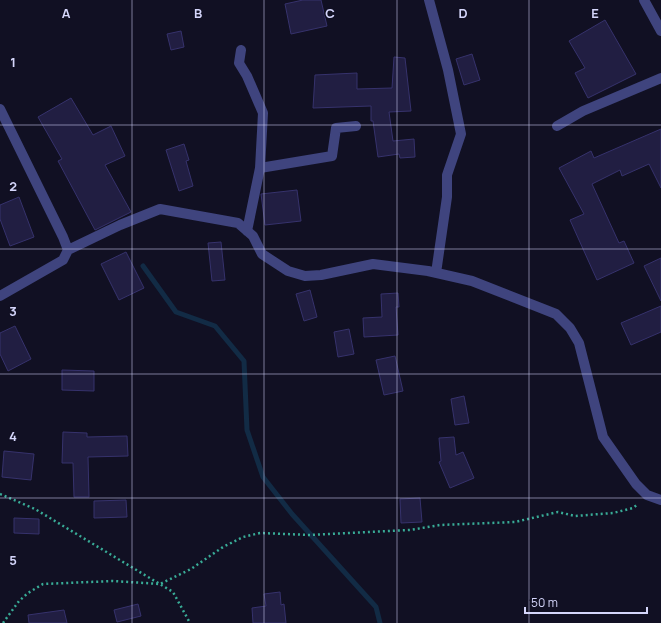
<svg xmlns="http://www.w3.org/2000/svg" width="661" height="623" font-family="Manrope,sans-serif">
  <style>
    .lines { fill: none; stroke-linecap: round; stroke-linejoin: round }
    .stream { stroke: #122b45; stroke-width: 5 }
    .building { fill: #211e42; stroke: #36326c }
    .path { stroke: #39ac97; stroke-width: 2.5; stroke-dasharray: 2 3; stroke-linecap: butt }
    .minor { stroke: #3f447e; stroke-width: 10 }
    .grid { fill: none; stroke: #d5d6fb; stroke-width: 1; stroke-opacity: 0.55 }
    .grid-label { font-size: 13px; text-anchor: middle; font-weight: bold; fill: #d5d6fb; stroke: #111023; stroke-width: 3; stroke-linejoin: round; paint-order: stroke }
  </style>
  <rect width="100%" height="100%" fill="#111023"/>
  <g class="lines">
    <path class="stream" d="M143,266l33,46 39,14 29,35 3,69 16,47 29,37 84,93 4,16"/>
  </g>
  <path class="building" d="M303,0h18l6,26 -36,8 -6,-30z
    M605,20l31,54 -48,24 -13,-25 10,-5 -16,-27z
    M181,31l3,16 -13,3 -4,-16z
    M472,54l8,26 -16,5 -8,-26z
    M394,57l11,1 6,53 -22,1 4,29 21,-2 1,18 -15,1 -1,-4 -21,3 -5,-36h-2v-15l-58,2 2,-33 42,-2v16l35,-1z
    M71,98l22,37 18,-9 14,30 -20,9 26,47 -36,18 -37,-69 4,-2 -24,-42z
    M661,129v59l-12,-24 -27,12 -2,-6 -28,14 27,59 5,-2 10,22 -37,17 -27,-60 14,-6 -25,-46 32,-17 3,7z
    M184,144l5,16 -3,1 7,25 -14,5 -13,-41z
    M297,190l4,31 -36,4 -4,-31z
    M19,197l15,40 -24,9 -10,-27v-14z
    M221,242l4,38 -13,1 -4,-38z
    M126,252l18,36 -25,12 -18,-36z
    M661,258v43l-17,-35z
    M310,290l7,27 -13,4 -8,-27z
    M398,293l1,14h-3l2,28 -34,2 -1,-19 19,-1 -1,-23z
    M661,306v26l-30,13 -10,-22z
    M15,326l16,33 -23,12 -8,-17v-21z
    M349,329l5,25 -16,3 -4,-25z
    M395,356l8,35 -19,4 -8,-35z
    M62,370l32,1v20l-32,-1z
    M464,396l5,27 -14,2 -4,-26z
    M63,432l24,1v4l40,-1 1,20 -40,1 1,40h-15l-1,-34h-11z
    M454,437l2,18 7,-3 11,26 -24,10 -11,-26 2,-1 -2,-23z
    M4,451l30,3 -3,26 -29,-3z
    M420,498l2,24 -21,1 -1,-24z
    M126,500l1,17 -33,1v-17z
    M14,518l25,1v15l-25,-1z
    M280,592l1,13 3,-1 2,19h-33l-1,-15 14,-2 -2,-12z
    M138,604l3,12 -24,6 -3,-12z
    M64,610l3,13h-38l-1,-8z"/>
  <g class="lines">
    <path class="path" d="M0,494l35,15 138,83 17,31
      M3,623l16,-22 9,-8 15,-9 70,-3 47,3 31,-15 32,-22 20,-10 17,-4 50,2 100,-5 30,-5 75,-3 43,-10 17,4 38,-3 20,-5 5,-4"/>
    <path class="minor" d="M429,0l19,70 13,64 -14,41v22l-11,76
      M644,0l17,31
      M241,50l-2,13 8,13 16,37 -3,55 -13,63
      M0,109l63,128 5,13 -5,10 -63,36
      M557,126l26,-15 78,-33
      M260,168l72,-12 4,-28 20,-2
      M68,250l52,-25 40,-16 78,14 15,13 9,18 26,17 17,5 16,-1 52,-11 55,7 44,10 84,33 14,14 9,15 24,94 33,47 11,11 14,5"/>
  </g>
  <path class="grid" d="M132,0v623M264,0v623M397,0v623M529,0v623M0,125h661M0,249h661M0,374h661M0,498h661"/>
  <g class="grid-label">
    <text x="66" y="18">A</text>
    <text x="198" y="18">B</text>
    <text x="330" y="18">C</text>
    <text x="463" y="18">D</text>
    <text x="595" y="18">E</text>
    <text x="13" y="67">1</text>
    <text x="13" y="191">2</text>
    <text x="13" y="316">3</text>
    <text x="13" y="441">4</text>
    <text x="13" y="565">5</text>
  </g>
  <path d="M525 607v6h122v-6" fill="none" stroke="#d5d6fb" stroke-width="2"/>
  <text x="531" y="607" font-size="12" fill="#d5d6fb" stroke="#111023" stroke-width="3" paint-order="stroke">50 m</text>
</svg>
